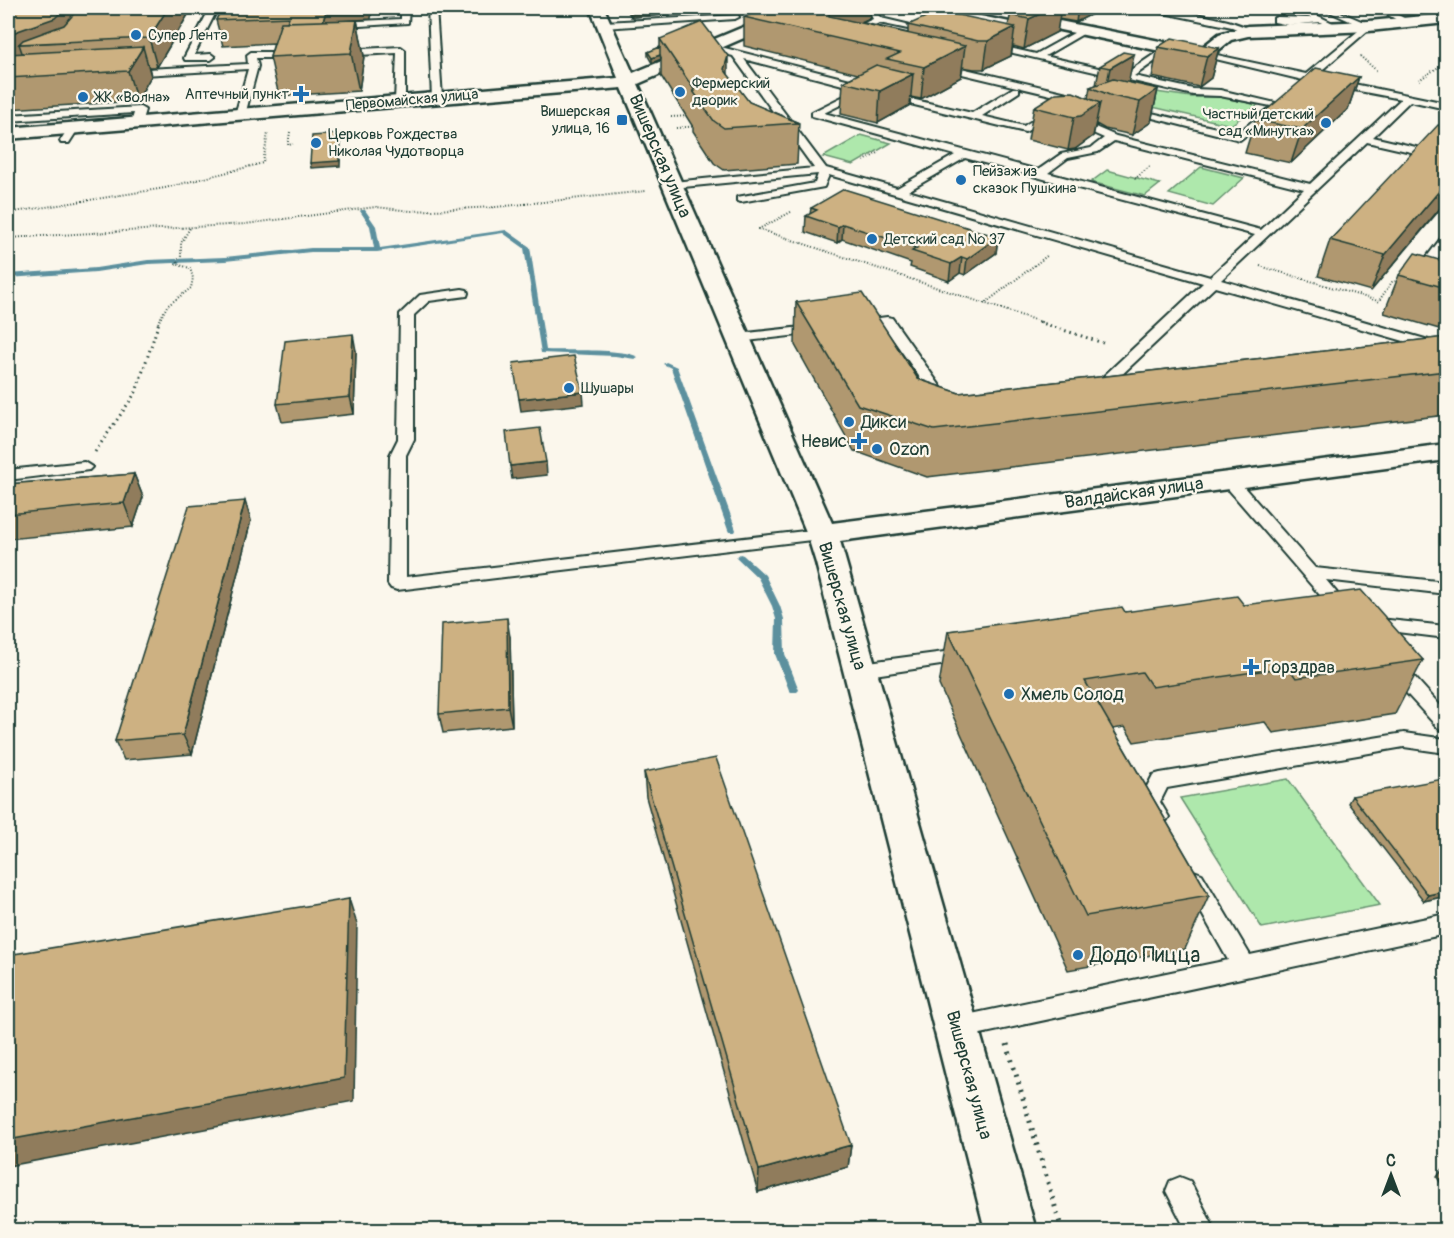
<svg xmlns="http://www.w3.org/2000/svg" width="1454" height="1238" font-family="Pangolin,sans-serif">
  <style>
    .green { fill: #aee8ac; stroke: #669270; stroke-width: 1.5 }
    .lines { fill: none; stroke-linecap: round; stroke-linejoin: round }
    .stream { fill: #5b909e; fill-rule: evenodd }
    .lane-casing { stroke: #1f3d34; stroke-width: 4 }
    .street-casing { stroke: #1f3d34; stroke-width: 5 }
    .path-far2 { stroke: #1f3d34; stroke-width: 2; stroke-dasharray: 1 2; stroke-linecap: butt }
    .path-far1 { stroke: #1f3d34; stroke-width: 3; stroke-dasharray: 1.5 4; stroke-linecap: butt }
    .path { stroke: #1f3d34; stroke-width: 5; stroke-dasharray: 2 6; stroke-linecap: butt }
    .lane { fill: #fbf7ec; fill-rule: evenodd }
    .street { fill: #fbf7ec; fill-rule: evenodd }
    .wall { fill: #b09870; stroke: #1f3d34; stroke-width: 1.5 }
    .shaded-wall { fill: #907c5b; stroke: #1f3d34; stroke-width: 1.5 }
    .building { fill: #cdb182; stroke: #1f3d34; stroke-width: 1.5 }
    .poi-dot { fill: #1f6fb2; stroke: #fbf7ec; stroke-width: 2 }
    .labels { text-anchor: middle; dominant-baseline: central; stroke-width: 4.5; stroke-linejoin: round; paint-order: stroke }
    .far-poi-label { font-size: 15px; fill: #1f3d34; stroke: #fbf7ec; text-anchor: start }
    .far-street-label { font-size: 15px; fill: #1f3d34; stroke: #fbf7ec }
    .street-label { font-size: 18px; fill: #1f3d34; stroke: #fbf7ec }
    .poi-label { font-size: 18px; fill: #1f3d34; stroke: #fbf7ec; text-anchor: start }
    .near-poi-label { font-size: 21px; fill: #1f3d34; stroke: #fbf7ec; text-anchor: start }
  </style>
  <rect width="100%" height="100%" fill="#fbf7ec"/>
  <filter id="ink" filterUnits="userSpaceOnUse"><feTurbulence type="fractalNoise" baseFrequency=".0167" numOctaves="2"/><feDisplacementMap in="SourceGraphic" scale="12" xChannelSelector="R" yChannelSelector="G"/><feConvolveMatrix kernelMatrix="1 2 1 2 8 2 1 2 1" color-interpolation-filters="sRGB"/></filter>
  <g filter="url(#ink)">
    <path class="green" d="M1156,92l35,5h30l37,8 -27,20 -96,-22z
      M861,135l30,8 -38,22 -30,-8z
      M1201,167l43,11 -31,28 -44,-12z
      M1107,170l53,14 -15,12 -54,-14z
      M1288,779l92,126 -118,23 -82,-130z"/>
    <g class="lines">
      <path class="stream" d="M361,210h4l11,16 4,22 126,-18 24,17 16,103c21,1 76,-2 92,7l-3,2 -20,-3 -74,-3 -17,-105 -21,-15 -126,19h-66l-86,9 -77,3 -52,8 -88,6v-4l88,-6 52,-8 77,-3 86,-9h63l-4,-22 -10,-15z
        M666,362l11,5 59,163 -1,2h-6l-1,-2 -57,-162 -8,-4z
        M740,554l3,1 22,20 15,31 4,13 1,35 14,36 -2,2h-6l-2,-2 -14,-36 1,-35 -4,-13 -14,-28 -22,-21z"/>
      <defs>
        <path id="lane" d="M210,8h8l-24,47 17,-1 4,3 -4,3h-26l-1,-2z
          M401,8h8l-1,15 -64,4 -5,5 -4,-3 2,-6 3,-1 61,-3z
          M428,8h8l6,90 -5,3 -5,-3z
          M1139,8c19,-2 99,11 113,23l-4,3 -16,-7z
          M1292,8h10l39,19 -4,3 -17,-8 -31,3 -15,-3v-4l3,-1 34,1z
          M1321,8h10l42,18 -58,50 131,27v6l-36,-8 -37,36 73,17v6l-79,-18 -146,138 225,65v8l-231,-66 -115,108 -5,1 -7,-4 2,-3 113,-106 -374,-108 -5,12 -83,15 -4,-1v-4l78,-14 3,-9 -145,14 -6,-3 6,-3 141,-14 -81,-112 -27,-7v-4l3,-1 149,38 18,9 96,22 41,-25h6v4l-37,24 42,10c10,-7 23,-14 34,-7l-1,2 -15,2 -17,9 -160,-39 -41,20 214,57 23,-16 30,-6 13,-10 -36,-16 -1,-2 5,-3 44,19 194,48 91,-85 -94,-18 -108,-26 4,-3 103,22 57,-47zM744,59l114,30 -46,23v4l143,39 -58,33 -71,-20zM1114,141l190,48 -43,41 -213,-57 20,-15 30,-6zM965,158l290,77 -45,42 -302,-86z
          M1375,8h9l30,15 -7,2z
          M873,9l8,9 55,13 -4,3 -53,-11 -28,13h-6v-4l28,-13 -4,-8z
          M738,15l1,2 -4,2 -131,9 -4,-3 4,-3z
          M1081,29l7,2 -43,25 80,18 43,-29 3,1v4l-37,26 59,13 27,1 64,15 -44,35 -115,-29 5,-3 108,25 33,-27 -51,-10 -27,-1 -210,-49 4,-3 49,11z
          M401,47l4,3v51l-5,3 -5,-3 2,-48 -57,3 -4,-3 4,-3z
          M251,52h44l4,3 -4,3h-39l2,8 -13,49 -5,3 -5,-3 13,-46 -122,7 -5,-3 5,-3 122,-6 -1,-9z
          M940,63l140,33 5,3 -5,3 -143,-34 -2,-2z
          M140,107l5,3 -4,13 -5,3 -5,-3 3,-10 -126,8v-6z
          M69,127l9,2 -9,14h-8l-1,-2z
          M1442,237h4v10l-22,30 22,6v8l-34,-9 -2,-3z
          M462,289l5,1 1,3 -1,3 -38,5 -15,14v124l-8,16v122l416,-48 6,1 2,4 -2,4 -431,52 -6,-2 -3,-4 2,-129 8,-16 2,-125 20,-19z
          M887,317l5,1 58,82 2,3 -2,3h-10l-57,-81 -27,4 -7,-4 7,-4z
          M820,325l5,1 2,3 -2,3 -87,10 -7,-4 7,-4z
          M84,462l8,5 -3,3 -81,10v-10z
          M1229,475l6,2 80,91 131,14v12l-120,-14 27,32 -3,4h-12l-115,-133 -2,-3z
          M1370,618l76,8v12l-82,-10 -3,-4 3,-4z
          M967,649l7,1 2,5 -2,5 -113,17 -7,-2 -2,-5 2,-5 7,-2z
          M1395,661l7,2 44,49v19l-7,-2 -51,-56 -2,-5 2,-5z
          M1404,733l42,6v14l-42,-6 -237,41 -7,14 9,15 -4,6 -7,2 -7,-2 -12,-21 14,-27 7,-2z
          M1194,871l8,3 48,81 196,-41v20l-489,105 -9,-3 -3,-8 3,-8 9,-3 271,-57 -45,-80 3,-6z
          M1180,1177l10,4 25,49h-29l-20,-39 4,-10z"/>
        <path id="street" d="M590,8h14l29,65 156,-65h19l-2,3 -168,73 194,439 614,-79v16l-606,81 196,689h-51l-169,-667 -9,-29 -185,-446 -614,51v-11l610,-50z
          M967,8h27l206,41 19,-15 29,-8 121,-5 77,-7v9l-77,8 -121,5 -17,4 -22,18 -6,2 -229,-48z"/>
      </defs>
      <use href="#lane" class="lane-casing"/>
      <use href="#street" class="street-casing"/>
      <path class="path-far2" d="M1360,56l17,15
        M1419,80l24,-16 3,-8
        M671,117l19,-1
        M676,128l22,-2
        M290,132l-2,13 5,-1
        M864,161l14,-8
        M1135,179l15,-13
        M791,212l-32,17 285,94
        M8,213l157,-25 98,-25 5,-30
        M8,238l237,-14 131,-17 35,4 85,-4 150,-16
        M1260,266l118,35
        M1378,302l14,-20 4,-1
        M984,304l64,-49
        M158,323l9,-17 24,-18 2,-10 -3,-10 -14,-4 5,-8v-13l9,-15"/>
      <path class="path-far1" d="M1039,322l64,21
        M95,452l41,-60 23,-70"/>
      <path class="path" d="M1007,1044l55,186"/>
      <use href="#lane" class="lane"/>
      <use href="#street" class="street"/>
    </g>
    <path class="wall" d="M8,8h184l-35,59h-8l2,9 -14,25 -129,8z
      M222,8l149,11 -20,1h6l7,36 -5,35 -80,5 -9,-39 4,-14 -51,3 -7,-26z
      M626,8h72v5l-67,4z
      M1012,8h86v3l-22,11 -17,-3 -2,13 -33,17 -11,-3 -2,10 -27,13h-10l-11,-2 -2,10 -40,22 -11,-2v8l-32,18 -37,-9 2,-32 15,-8 -114,-28v-29l126,1 -10,4 48,11v-8l100,1z
      M660,39l68,36 21,27 50,21 -2,41 -73,6 -10,-7 -21,-32v-4l-32,-51v-17l-9,4 -4,-7v-4l12,-5z
      M1158,47l61,1 -8,30 -12,9 -47,-10z
      M1134,54l-6,29 30,6 -7,33 -19,13 -27,-6 -9,-5 -3,12 -18,13 -7,1 -40,-10 6,-33 54,-9 2,-11 6,-2 4,-19z
      M1359,77l-11,32 -57,54 -46,-10 10,-33z
      M1446,116v85l-9,12 -66,78 -53,-15 12,-36 113,-114z
      M811,208l187,29 -2,16 -31,22 -5,-2 -11,8 -39,-14 1,-4 -69,-24 -5,4 -32,-11 1,-16 4,-2z
      M1446,262v69l-62,-18 15,-38z
      M796,302l122,77 41,14 487,-56v78l-519,62 -73,-26 -59,-106z
      M356,351l-2,63 -72,8 -5,-18z
      M134,474l9,23 -10,30 -125,12v-55z
      M251,520l-59,234 -68,6 -9,-19z
      M1244,605l179,55 -28,54 -122,19 -8,-11 -131,20 -9,-15 -12,2 96,166 -24,54 -117,21 -129,-285 9,-54 177,-19z
      M510,637l2,89 -69,7 -4,-19z
      M644,772l207,373 -3,22 -90,25 -112,-395z
      M1352,796l94,100 -22,5 -76,-98z
      M1446,1165v27l-9,-15z"/>
    <path class="shaded-wall" d="M65,8h32l-29,34 -49,2 6,17 -17,9v-29l7,-9z
      M168,8h24l-35,59 -8,-29z
      M327,8h45l-1,11 -48,3z
      M631,8h67v5l-67,4z
      M829,8h42l-1,10 -43,19z
      M1053,8h8l-4,24 -33,17 5,-30z
      M1078,8h20v3l-22,11z
      M357,20l7,36 -5,35 -8,-38z
      M1015,27l-4,29 -27,13 4,-28z
      M965,46l-4,31 -40,22 3,-32z
      M143,47l8,29 -14,25 -9,-30z
      M1219,48l-8,30 -12,9 8,-31z
      M1134,54l-6,31 -23,8 5,-25z
      M660,55l1,4 -9,4v-5z
      M728,56v39l-4,-26z
      M913,74l-3,31 -32,18 2,-32z
      M1359,77l-11,32 -57,54 11,-34z
      M1158,89l-7,33 -19,13 8,-33z
      M1100,103l-7,33 -18,13 -7,1 6,-33z
      M340,134l1,5 -1,27 -29,2 -1,-5z
      M1446,183v18l-75,90 14,-36z
      M843,224l-1,15 -5,4 1,-16z
      M998,237l-2,16 -31,22 2,-16z
      M962,257l-2,16 -11,8 2,-17z
      M353,334l3,17 -2,63 -4,-17z
      M583,392l1,12 -63,7 -2,-12z
      M546,462l1,13 -35,4 -2,-13z
      M134,474l9,23 -10,30 -9,-24z
      M245,501l6,19 -59,234 -9,-19z
      M507,618l3,19 2,89 -4,-19z
      M1446,891v5l-22,5 4,-6z
      M349,899l8,25 -3,177 -346,65v-26z
      M851,1145l-3,22 -90,25 1,-22z"/>
    <path class="building" d="M8,8h57l-10,10 -40,14 -7,9z
      M79,8h89l-19,30 -130,6 4,-4 41,-15z
      M222,8h105l-4,13 -36,1 2,-5 -73,3z
      M766,8h63v8l136,30 -41,21 -37,-8 13,-6 -156,-36z
      M1012,8h41l-24,11 -19,-4z
      M939,11l76,16 -27,14h-10l-70,-16z
      M357,20l-6,33 -81,4 11,-35z
      M702,22l26,34 -4,13 25,33 50,21 -75,5 -10,-7 -21,-30h2l-35,-52z
      M1172,38l47,10 -12,8 -49,-9z
      M143,47l-15,24 -120,7v-24z
      M660,47v8l-8,3 -4,-6z
      M1123,52l11,2 -24,14 -10,-2z
      M876,65l37,9 -33,17 -37,-9z
      M1316,68l43,9 -57,52 -47,-9z
      M1113,79l45,10 -18,13 -28,-6 -22,-9z
      M1073,92l27,11 -19,13 -7,1 -40,-10 22,-14z
      M1438,125l8,2v56l-61,72 -55,-15z
      M340,134l-1,27 -29,2 2,-27z
      M844,189l154,48 -31,22 -5,-2 -11,7 -39,-13 5,-3 -74,-24 -5,3 -32,-11 11,-6 -6,-2z
      M1415,253l31,9v26l-47,-13z
      M862,293l56,86 41,14 487,-56v34l-512,59 -76,-25 -62,-103z
      M353,334l-3,63 -73,7 8,-63z
      M574,356l9,36 -64,7 -6,-36z
      M540,428l6,34 -36,4 -4,-34z
      M134,474l-10,29 -116,11v-30z
      M245,501l-62,234 -68,6 74,-235z
      M1361,590l62,70 -127,18 -8,-11 -136,20 -10,-15 -57,9 124,214 -123,21 -138,-285 174,-24 3,5 112,-16 7,9z
      M507,618l1,89 -69,7 3,-90z
      M716,758l135,387 -92,25 -115,-398z
      M1443,779l3,4v108l-18,4 -76,-99z
      M349,899l-5,179 -336,62v-185z"/>
  </g>
  <g class="poi-dot">
    <circle cx="136" cy="35" r="6"/>
    <circle cx="680" cy="92" r="6"/>
    <path d="M298 85h6v6h6v6h-6v6h-6v-6h-6v-6h6z"/>
    <circle cx="83" cy="97" r="6"/>
    <rect x="616" y="114" width="12" height="12" rx="3"/>
    <circle cx="1326" cy="123" r="6"/>
    <circle cx="316" cy="143" r="6"/>
    <circle cx="961" cy="180" r="6"/>
    <circle cx="872" cy="239" r="6"/>
    <circle cx="569" cy="388" r="6"/>
    <circle cx="849" cy="422" r="6"/>
    <path d="M856 432h6v6h6v6h-6v6h-6v-6h-6v-6h6z"/>
    <circle cx="877" cy="449" r="6"/>
    <path d="M1248 658h6v6h6v6h-6v6h-6v-6h-6v-6h6z"/>
    <circle cx="1009" cy="694" r="6"/>
    <circle cx="1078" cy="955" r="6"/>
  </g>
  <g class="labels">
    <g class="far-poi-label">
      <text x="148" y="35">Супер Лента</text>
      <text x="692" y="83">Фермерский<tspan x="692" dy="17">дворик</tspan></text>
      <text x="289" y="94" text-anchor="end">Аптечный пункт</text>
      <text x="95" y="97">ЖК «Волна»</text>
      <text x="610" y="111" text-anchor="end">Вишерская<tspan x="610" dy="17">улица, 16</tspan></text>
      <text x="1314" y="114" text-anchor="end">Частный детский<tspan x="1314" dy="17">сад «Минутка»</tspan></text>
      <text x="328" y="134">Церковь Рождества<tspan x="328" dy="17">Николая Чудотворца</tspan></text>
      <text x="973" y="171">Пейзаж из<tspan x="973" dy="17">сказок Пушкина</tspan></text>
      <text x="884" y="239">Детский сад № 37</text>
      <text x="581" y="388">Шушары</text>
    </g>
    <g class="far-street-label">
      <text transform="translate(412 100) rotate(-5)">Первомайская улица</text>
    </g>
    <g class="street-label">
      <text transform="translate(660 156) rotate(67)">Вишерская улица</text>
      <text transform="translate(1134 493) rotate(-8)">Валдайская улица</text>
      <text transform="translate(842 606) rotate(74)">Вишерская улица</text>
      <text transform="translate(969 1075) rotate(75)">Вишерская улица</text>
    </g>
    <g class="poi-label">
      <text x="861" y="422">Дикси</text>
      <text x="847" y="441" text-anchor="end">Невис</text>
      <text x="889" y="449">Ozon</text>
      <text x="1263" y="667">Горздрав</text>
      <text x="1021" y="694">Хмель Солод</text>
    </g>
    <g class="near-poi-label">
      <text x="1090" y="955">Додо Пицца</text>
    </g>
  </g>
  <rect width="1454" height="1238" fill="none" stroke="#fbf7ec" stroke-width="30"/>
  <rect x="15" y="15" width="1424" height="1208" fill="none" stroke="#1f3d34" stroke-width="2" filter="url(#ink)"/>
  <g transform="translate(1391 1175)" stroke="#fbf7ec" stroke-width="4.5" paint-order="stroke">
  <path d="M0-4.5L10 22L0 15L-10 22Z" fill="#1f3d34"/>
  <text y="-9" font-size="16" font-weight="bold" text-anchor="middle" fill="#1f3d34">С</text>
  </g>
</svg>
